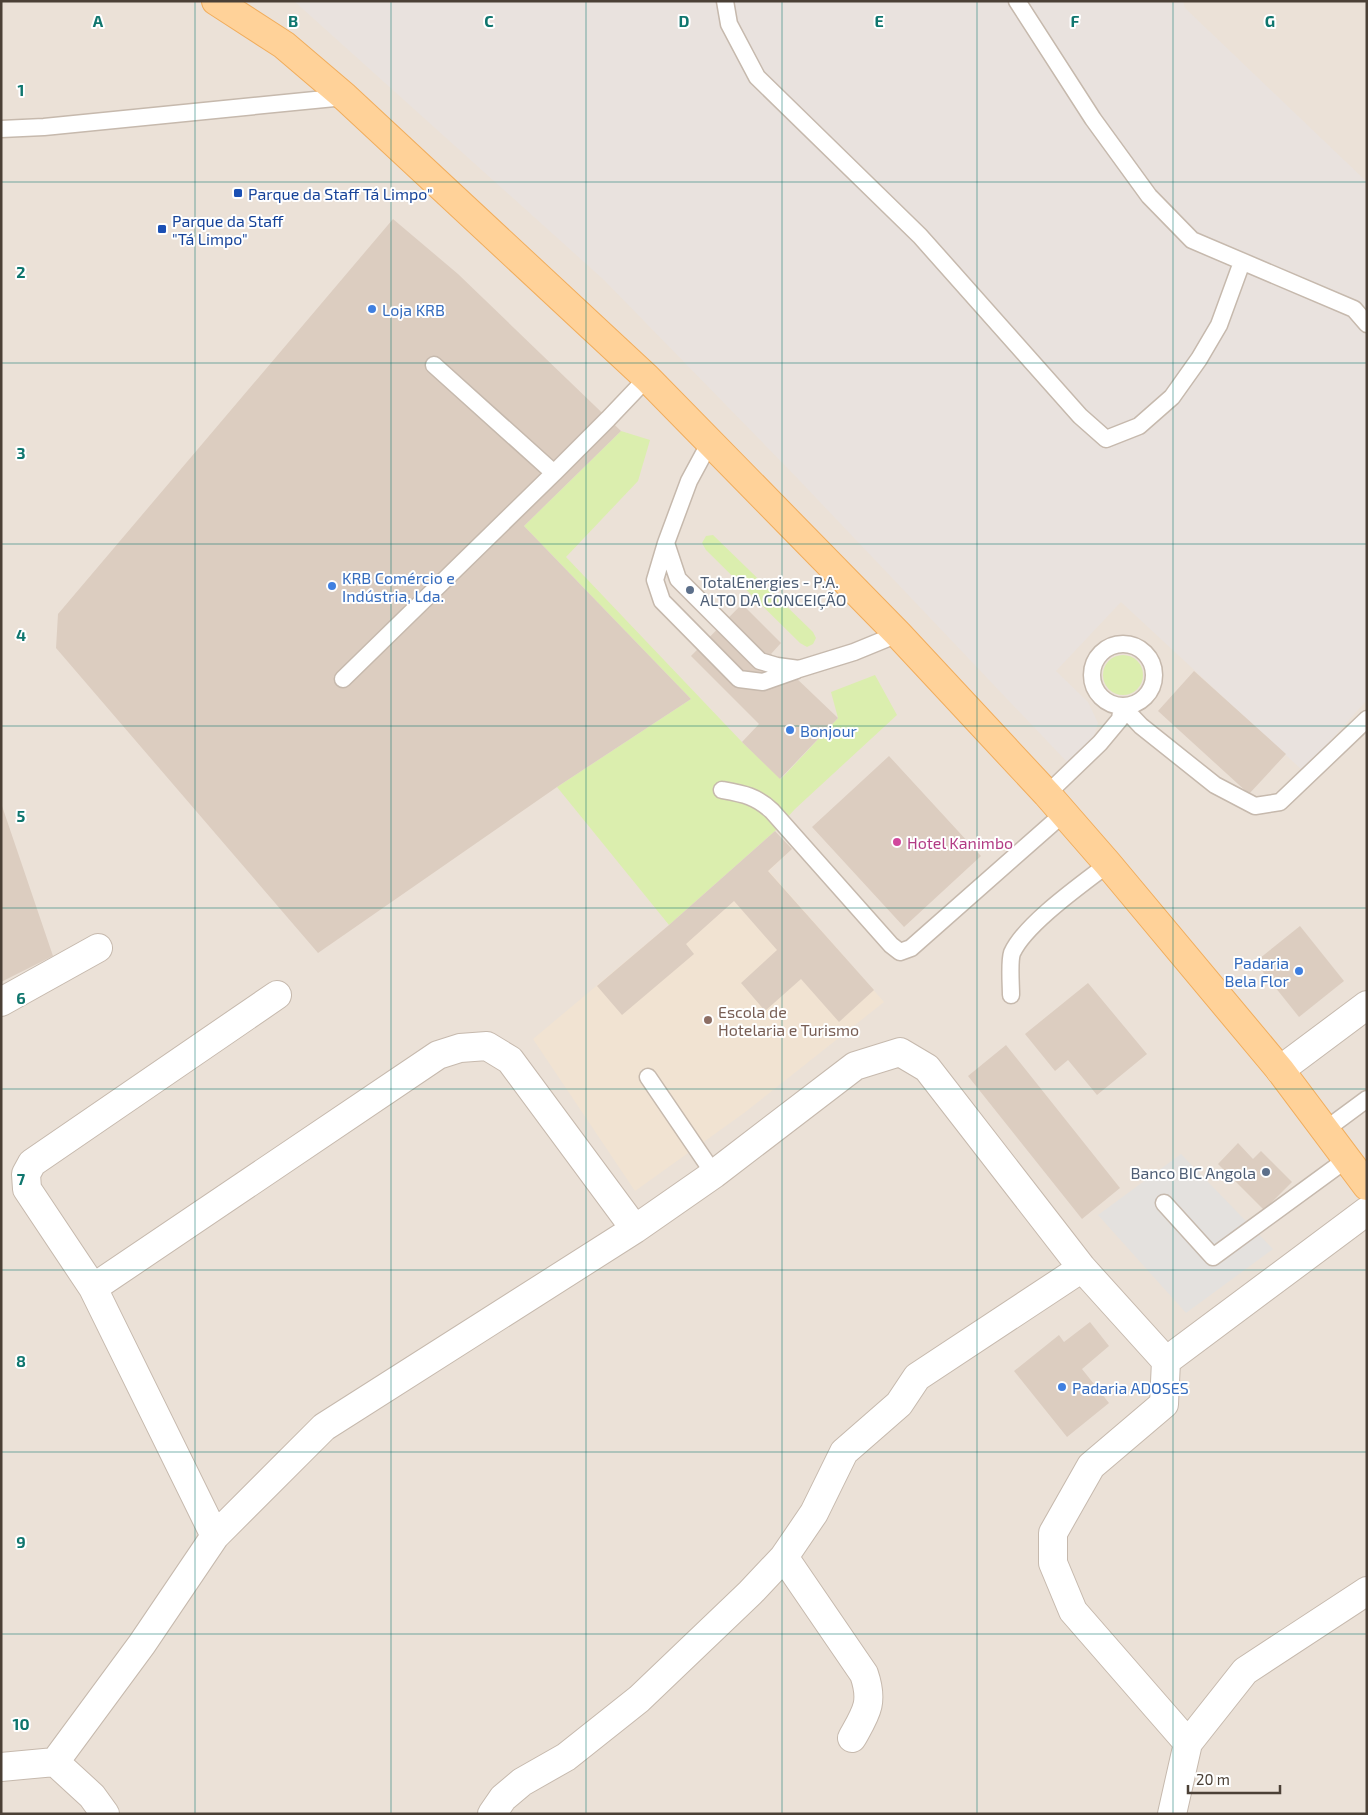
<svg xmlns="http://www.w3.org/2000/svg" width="1368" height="1815" font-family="'Exo 2',sans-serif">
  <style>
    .residential { fill: #ebe1d7 }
    .industrial { fill: #e9e2de }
    .education { fill: #f1e3d2 }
    .green { fill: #dbeeae }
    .parking { fill: #e4e1de }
    .building { fill: #dccdc0 }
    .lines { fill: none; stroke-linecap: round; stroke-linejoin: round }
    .lane-casing { stroke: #c6b9ad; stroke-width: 19 }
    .street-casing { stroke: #c6b9ad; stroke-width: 30 }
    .primary-casing { stroke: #f1ad5c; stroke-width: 30 }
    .lane { stroke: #fff; stroke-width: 16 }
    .street { stroke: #fff; stroke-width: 28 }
    .primary { stroke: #ffd299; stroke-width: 28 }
    .grid { fill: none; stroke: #0f766e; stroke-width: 1; stroke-opacity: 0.55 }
    .transit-dot { fill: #1a4fb4; stroke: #fff; stroke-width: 2 }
    .shop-dot { fill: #3f7fe0; stroke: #fff; stroke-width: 2 }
    .service-dot { fill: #5c6f8a; stroke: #fff; stroke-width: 2 }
    .hotel-dot { fill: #d1479c; stroke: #fff; stroke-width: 2 }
    .education-dot { fill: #8d6e63; stroke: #fff; stroke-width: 2 }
    .labels { text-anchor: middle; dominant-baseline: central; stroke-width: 4; stroke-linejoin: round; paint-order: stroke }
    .transit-label { font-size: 16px; fill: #164399; stroke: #fff; text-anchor: start }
    .shop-label { font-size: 16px; fill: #366cbe; stroke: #fff; text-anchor: start }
    .service-label { font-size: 16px; fill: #4e5e75; stroke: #fff; text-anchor: start }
    .hotel-label { font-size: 16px; fill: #b23c85; stroke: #fff; text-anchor: start }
    .education-label { font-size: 16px; fill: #785e54; stroke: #fff; text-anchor: start }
    .grid-label { font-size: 16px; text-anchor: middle; font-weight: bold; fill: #0f766e; stroke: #fff; stroke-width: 4; stroke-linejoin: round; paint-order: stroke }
  </style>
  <rect width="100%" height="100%" fill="#f6f0e9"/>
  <path class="residential" d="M1,1h1366v1813h-1366z"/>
  <path class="industrial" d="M294,1h889l2,7 182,174v518l-64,71 -182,-169 -65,69 32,31 10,21 -4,13 -26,27 -269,-283 -195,-200z"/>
  <path class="education" d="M775,831l17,18 -23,22 115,131 -140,111 -109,78 -102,-152 136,-114z"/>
  <path class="green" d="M621,431l29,9 -12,41 -72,76 176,185 39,37 57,-61 -7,-26 44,-17 22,40 -102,94 -20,22 -106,94 -112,-138 134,-88 -167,-173z
    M713,535l100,97 3,6 -3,6 -6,3 -7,-4 -94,-93 -4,-7 4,-7z
    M1103 675a20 20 0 1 1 40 0a20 20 0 1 1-40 0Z"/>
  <path class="parking" d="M1181,1154l92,95 -87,64 -88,-98z"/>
  <path class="building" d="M393,219l65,55 163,157 -97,95 167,173 -134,88 -239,166 -262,-305 2,-34z
    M742,604l39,39 -10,11 67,64 -58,61 -38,-37 17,-18 -68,-68z
    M1194,671l92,83 -37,40 -91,-83z
    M889,756l92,100 -77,71 -92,-100z
    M1,803l52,153 -52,26z
    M775,831l17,18 -24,22 106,119 -35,32 -38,-43 -36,32 -24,-28 36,-33 -43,-49 -48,43 8,10 -72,61 -25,-29 72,-61z
    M1300,926l44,55 -45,36 -44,-55z
    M1088,983l59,71 -50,41 -29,-35 -13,11 -30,-37z
    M1006,1045l114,143 -38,31 -114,-143z
    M1238,1143l15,16 8,-8 31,31 -28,28 -46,-46z
    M1090,1322l19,24 -27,23 27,34 -42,34 -53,-66 45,-36 5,7z"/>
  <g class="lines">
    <defs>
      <path id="lane" d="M725,1l4,23 28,53 163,159 160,180 26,23 33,-13 33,-29 27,-38 20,-34 23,-63
        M1017,1l76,118 56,77 43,44 162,69 13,15
        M1,129l43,-2 301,-30
        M710,442l-21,39 -23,62 12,36 82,82 17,5 22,3 55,-17 44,-18
        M554,473l54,-54 39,-41
        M666,543l-11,37 7,21 77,78 24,3 34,-12
        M1092 675a31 31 0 1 1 62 0a31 31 0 1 1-62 0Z
        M343,679l211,-206 -120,-108
        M722,790c22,4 34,6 50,21l119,134 9,7 11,-4 152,-134
        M1047,794l53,-51 20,-24 2,-13 19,20 74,59 40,21 25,-4 87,-83
        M1011,995c0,-10 -2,-33 1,-42 13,-29 70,-69 96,-89
        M648,1077l66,97
        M1325,1130l42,-31
        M1164,1203l49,54 134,-98"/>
      <path id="street" d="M1,1002l97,-54
        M1280,1070l87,-65
        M93,1288l345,-233 22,-7 27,-2 23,14 125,169
        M215,1536l-122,-248 -66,-99 -1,-15 6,-11 245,-168
        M784,1557l80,117c10,29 2,39 -12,64
        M1188,1743l-115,-132 -20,-48v-30l38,-67 73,-62 2,-43 201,-150
        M55,1762l37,34 13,18
        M1,1767l54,-5 87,-118 73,-108 109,-109 311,-198 79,-55 141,-108 45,-14 27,16 155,200 84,93
        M492,1814l11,-16 19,-16 44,-25 73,-58 111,-106 34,-36 30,-44 30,-61 55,-48 18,-27 165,-109
        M1172,1814l16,-71 57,-72 122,-80"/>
      <path id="primary" d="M216,1l68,44 61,52 302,281 251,256 149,160 61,70 172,206 87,116"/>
    </defs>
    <use href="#lane" class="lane-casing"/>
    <use href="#street" class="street-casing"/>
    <use href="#primary" class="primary-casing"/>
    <use href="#lane" class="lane"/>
    <use href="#street" class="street"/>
    <use href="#primary" class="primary"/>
  </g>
  <path class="grid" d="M195,1v1813M391,1v1813M586,1v1813M782,1v1813M977,1v1813M1173,1v1813M1,182h1366M1,363h1366M1,544h1366M1,726h1366M1,908h1366M1,1089h1366M1,1270h1366M1,1452h1366M1,1634h1366"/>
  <g class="transit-dot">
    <rect x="233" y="188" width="10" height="10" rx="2.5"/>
    <rect x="157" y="224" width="10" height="10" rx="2.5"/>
  </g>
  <g class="shop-dot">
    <circle cx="372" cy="309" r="5"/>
    <circle cx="332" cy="586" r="5"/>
    <circle cx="790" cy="730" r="5"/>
    <circle cx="1299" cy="971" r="5"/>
    <circle cx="1062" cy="1387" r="5"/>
  </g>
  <g class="service-dot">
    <circle cx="690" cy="590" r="5"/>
    <circle cx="1266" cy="1172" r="5"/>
  </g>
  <circle class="hotel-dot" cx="897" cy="842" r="5"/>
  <circle class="education-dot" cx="708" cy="1020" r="5"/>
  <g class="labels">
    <g class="transit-label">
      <text x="248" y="193">Parque da Staff Tá Limpo"</text>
      <text x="172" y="220">Parque da Staff<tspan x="172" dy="18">"Tá Limpo"</tspan></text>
    </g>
    <g class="shop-label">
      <text x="382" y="309">Loja KRB</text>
      <text x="342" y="577">KRB Comércio e<tspan x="342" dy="18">Indústria, Lda.</tspan></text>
      <text x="800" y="730">Bonjour</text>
      <text x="1289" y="962" text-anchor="end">Padaria<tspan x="1289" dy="18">Bela Flor</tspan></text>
      <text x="1072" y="1387">Padaria ADOSES</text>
    </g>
    <g class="service-label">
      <text x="700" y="581">TotalEnergies - P.A.<tspan x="700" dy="18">ALTO DA CONCEIÇÃO</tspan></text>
      <text x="1256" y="1172" text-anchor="end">Banco BIC Angola</text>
    </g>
    <g class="hotel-label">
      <text x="907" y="842">Hotel Kanimbo</text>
    </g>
    <g class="education-label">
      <text x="718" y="1011">Escola de<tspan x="718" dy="18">Hotelaria e Turismo</tspan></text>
    </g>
  </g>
  <g class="grid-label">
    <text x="98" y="27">A</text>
    <text x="293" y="27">B</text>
    <text x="489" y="27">C</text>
    <text x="684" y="27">D</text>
    <text x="879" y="27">E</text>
    <text x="1075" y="27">F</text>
    <text x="1270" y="27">G</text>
    <text x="21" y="96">1</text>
    <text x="21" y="278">2</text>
    <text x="21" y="459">3</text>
    <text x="21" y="641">4</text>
    <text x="21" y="822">5</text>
    <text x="21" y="1004">6</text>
    <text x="21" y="1185">7</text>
    <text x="21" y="1367">8</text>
    <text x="21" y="1548">9</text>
    <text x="21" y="1730">10</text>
  </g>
  <rect width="1368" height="1815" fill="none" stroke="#4b4036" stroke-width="5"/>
  <path d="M1188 1785v8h92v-8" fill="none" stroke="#4b4036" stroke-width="2.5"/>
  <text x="1196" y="1785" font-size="15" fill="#4b4036" stroke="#ffffff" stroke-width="4" paint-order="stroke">20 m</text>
</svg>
